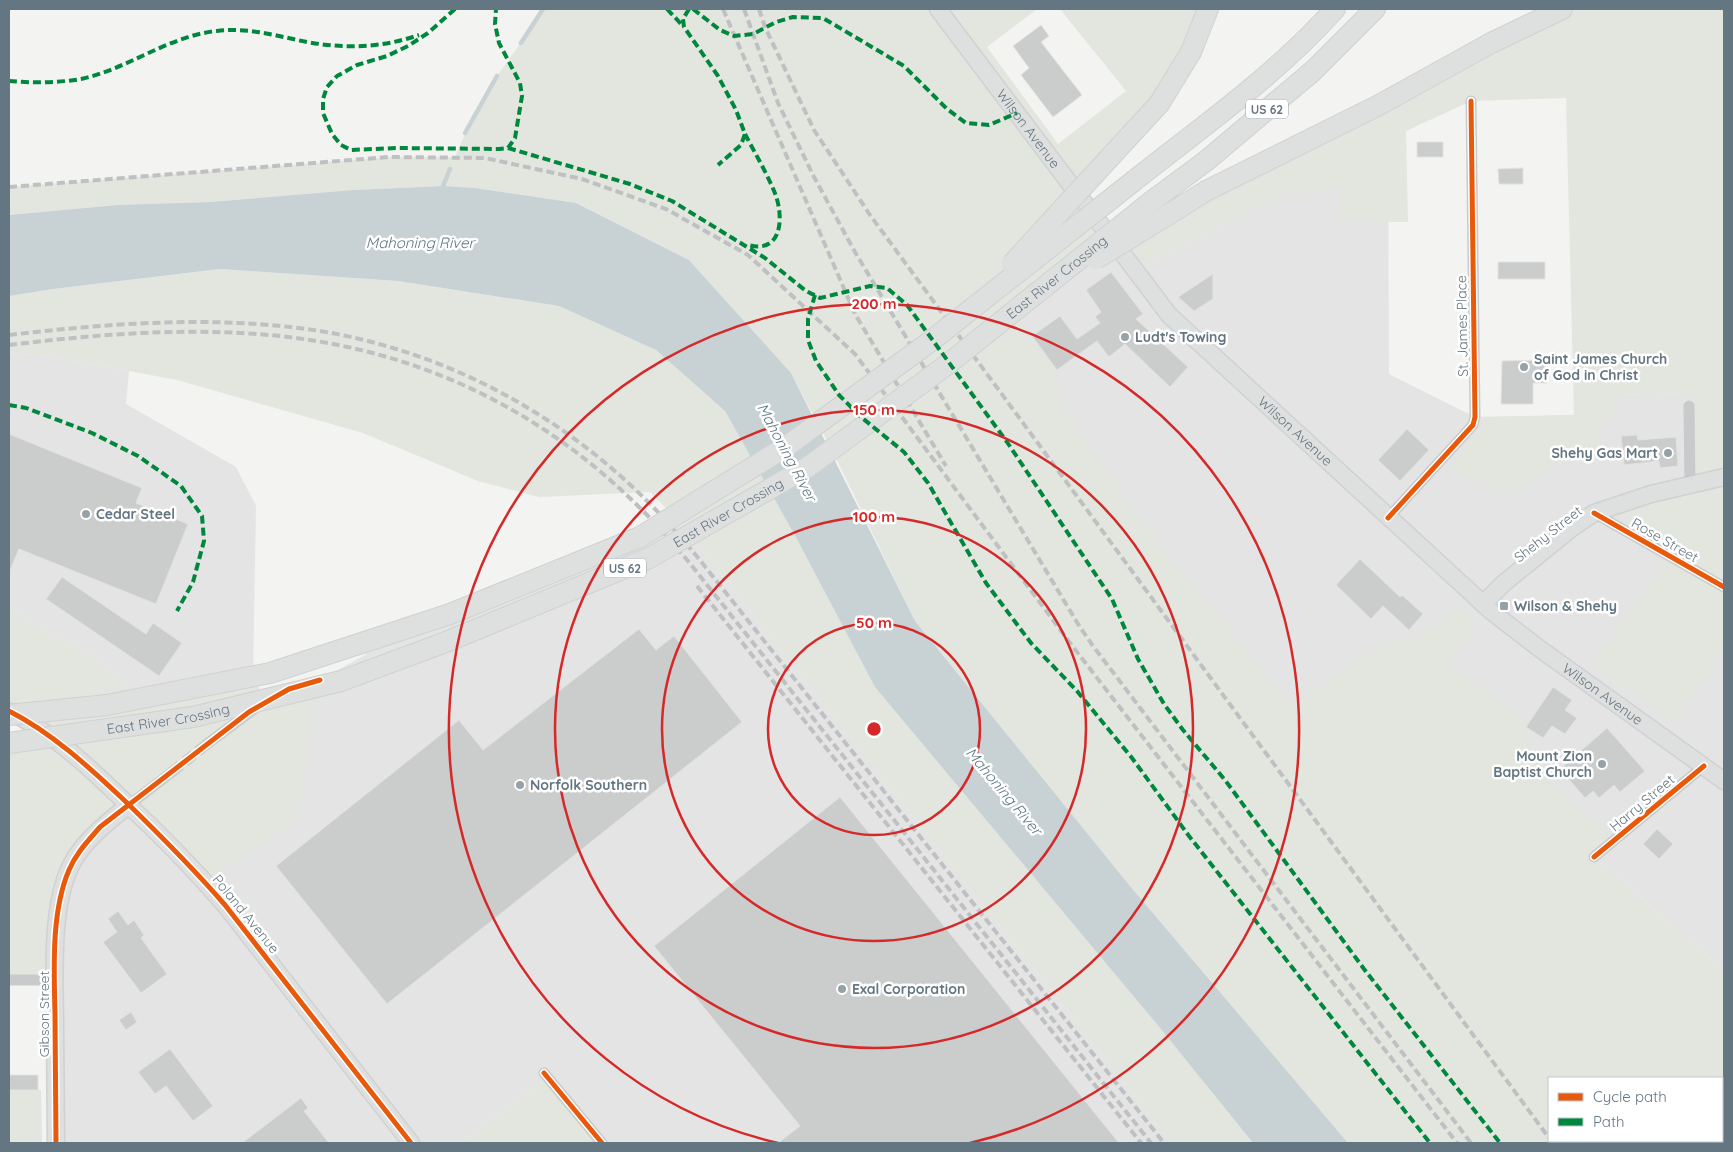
<svg xmlns="http://www.w3.org/2000/svg" width="1733" height="1152" font-family="Quicksand,sans-serif">
  <style>
    .built { fill: #e3e4e3 }
    .green { fill: #e2e6df; fill-rule: evenodd }
    .water { fill: #c8d2d4 }
    .lines { fill: none; stroke-linecap: round; stroke-linejoin: round }
    .stream { stroke: #c8d2d4; stroke-width: 4.5 }
    .building { fill: #cbcccc; stroke: #e2e2e1 }
    .street-tunnel { stroke: #c8cecf; stroke-width: 11; stroke-dasharray: 11 5.5; stroke-linecap: butt }
    .secondary-casing { stroke: #d0d1d2; stroke-width: 19 }
    .highway-casing { stroke: #d0d1d1; stroke-width: 22 }
    .street { stroke: #c8cacb; stroke-width: 11 }
    .secondary { stroke: #dedfdf; stroke-width: 16 }
    .highway { stroke: #dedfdf; stroke-width: 20 }
    .rail { stroke: #bfc0c1; stroke-width: 4; stroke-dasharray: 8 4; stroke-linecap: butt }
    .highway-bridge-casing { stroke: #d0d1d1; stroke-width: 22; stroke-linecap: butt }
    .highway-bridge { stroke: #dedfdf; stroke-width: 20 }
    .quiet { stroke: #00873e; stroke-width: 4; stroke-dasharray: 8 4; stroke-linecap: butt }
    .cycleway-casing { stroke: #fff; stroke-width: 8 }
    .cycleway { stroke: #e8590c; stroke-width: 5 }
    .ring { fill: none; stroke: #d62828; stroke-width: 2.5 }
    .poi-dot { fill: #95a2a8; stroke: #fff; stroke-width: 2 }
    .labels { text-anchor: middle; dominant-baseline: central; stroke-width: 5; stroke-linejoin: round; paint-order: stroke }
    .shield { fill: #fff; stroke: #929fa7; stroke-width: 1 }
    .shield-label { font-size: 12px; font-weight: bold; fill: #637681 }
    .street-label { font-size: 14px; fill: #637681; stroke: #fff }
    .poi-label { font-size: 14px; font-weight: bold; fill: #637681; stroke: #fff; text-anchor: start }
    .water-label { font-size: 15px; font-style: italic; fill: #5f797f; stroke: #fff }
    .centre { fill: #d62828; stroke: #fff; stroke-width: 2.5 }
    .ring-label { font-size: 15px; text-anchor: middle; font-weight: bold; fill: #d62828; stroke: #fff; stroke-width: 5; stroke-linejoin: round; paint-order: stroke }
  </style>
  <rect width="100%" height="100%" fill="#f3f3f1"/>
  <path class="built" d="M1388,139l1,235 86,43 99,-2v-19l115,-3 1,92 34,102v383l-130,-113 -313,-83 -312,-427 139,-112 28,36z
    M9,353l40,3 80,15 -3,33 110,63 20,39 -3,170 -118,18 -46,-41 -80,-44z
    M677,519l495,624h-570l-54,-66 -89,66h-403l2,-232 27,-67 235,-164 45,-25 22,-21z"/>
  <path class="green" d="M543,9h494l-50,38 71,97 68,-53 -66,-82h148l-17,43 -114,141 31,42 454,-226h162v639l-50,75 -83,-59 79,-108 -76,-43 96,-28 -1,-92 -72,2v10l-20,23 1,17 -16,1 -59,44 -55,-7 -18,-18 36,-39v-9l88,-2 -8,-317 -95,3 -65,30 2,91h-68v-35l-70,14 -134,70 -16,-26 -106,66 43,59 -6,4 18,43 95,134 129,156 72,-55 53,-17 41,-29 19,18 -29,40 81,57c-13,18 13,55 26,68 19,18 41,33 61,49l-23,19 130,113v173h-376l-218,-257 -215,-265 -83,-171 -41,-77 -102,-113 -113,-57 -133,-17 -90,4 -143,12 -93,3 -108,10v-28l380,-30h66c12,-28 26,-56 43,-82 15,-22 32,-43 45,-66zM1549,1078h173v63h-173z
    M220,269l178,12 161,25 97,44 69,61 73,130 358,482 97,120h-81l-495,-624 -27,-27 -111,5 -61,-16 -115,-48 -186,-53 -128,-24 -40,-3v-57l44,-7z
    M9,609l80,44 46,41 118,-18 13,25 54,-21 -23,141 -91,61 -76,-77 -55,53 -20,122h-46v-235l43,-6 -43,-23z
    M548,1077l54,66h-143z
    M9,1090h32l1,53h-33z"/>
  <path class="water" d="M443,186l31,2 102,15 113,57 102,113 124,248 215,265 218,257h-95l-97,-120 -281,-336 -77,-146 -73,-130 -69,-61 -97,-44 -161,-25 -178,-12 -167,20 -44,7v-81l108,-10 93,-3 143,-12z"/>
  <g class="lines">
    <path class="stream" d="M521,43l22,-34
      M465,133l32,-57
      M443,186l7,-17"/>
  </g>
  <path class="building" d="M1041,25l8,11 -8,6 41,53 -29,22 -32,-42 8,-7 -16,-22z
    M1417,142h26v15h-26z
    M1523,168v16h-24l-1,-15z
    M1498,262h47v17h-47z
    M1111,272l32,42 -7,5 52,48 -18,20 -45,-43 -16,13 -12,-16 -40,29 -25,-34 28,-20 17,23 23,-16 -5,-6 6,-5 -15,-22z
    M1213,274v25l-19,12 -16,-14z
    M1547,360v23h-14v21h-32l1,-43z
    M1407,429l22,21 -29,31 -22,-21z
    M9,434l133,54 -6,15 52,21 -32,80 -137,-55 -10,24z
    M1637,435l1,5 38,-3 2,29 -18,2 -1,-7 -35,4 -3,-29z
    M1360,559l40,38 2,-2 21,19 -14,16 -26,-24 -12,13 -35,-34z
    M62,577l84,57 7,-11 29,20 -23,33 -113,-77z
    M639,629l17,21 18,-14 68,86 -355,282 -111,-138 183,-146 24,30z
    M1553,687l19,13 -7,10 12,8 -12,16 -13,-8 -9,12 -17,-11z
    M1607,728l38,43 -25,21 -6,-7 -15,13 -6,-7 -8,7 -25,-29z
    M840,797l279,346h-341l22,-17 -146,-180z
    M1657,829l16,15 -14,15 -16,-15z
    M118,911l10,14 6,-5 10,15 -3,3 26,36 -26,19 -38,-51 14,-10 -9,-13z
    M131,1012l6,10 -11,8 -7,-10z
    M170,1049l43,57 -20,15 -27,-35 -11,8 -17,-22z
    M9,1075h29v15h-29z
    M301,1098l7,10 -4,3 25,32h-87z"/>
  <g class="lines">
    <path class="street-tunnel" d="M172,772l35,-28"/>
    <defs>
      <g id="secondary">
        <path id="s1" d="M938,9l231,306 323,297 48,37 184,132"/>
        <path d="M1483,604l21,-21 69,-56 21,-14 57,-19 73,-17"/>
        <path d="M11,712c43,22 79,56 113,89 36,33 69,67 101,104l186,238"/>
        <path d="M56,1143c0,-39 -1,-78 -1,-117 0,-49 -6,-126 20,-168 14,-22 34,-37 54,-53"/>
      </g>
      <path id="highway" d="M1112,155l47,-51 32,-52 17,-43
        M1135,180c68,-54 142,-106 200,-171
        M1152,201l54,-40 107,-90 62,-62
        M1161,219l45,-28 173,-86 112,-62 71,-34"/>
    </defs>
    <use href="#secondary" class="secondary-casing"/>
    <use href="#highway" class="highway-casing"/>
    <path class="street" d="M1689,406l1,79
      M1594,513l130,74
      M1388,518l85,-93 2,-8 -4,-316
      M207,744l50,-37
      M129,805l43,-33
      M1594,857l110,-91
      M9,980h46
      M544,1073l58,70"/>
    <use href="#secondary" class="secondary"/>
    <use href="#highway" class="highway"/>
    <path class="rail" d="M723,9l132,305 91,152
      M744,9l34,94 36,74 41,75 223,372 15,22 378,497
      M759,9l6,18 49,103 56,85 679,923
      M9,187l380,-30 96,1 97,21 84,30 82,46 107,99 215,289 387,500
      M9,335c103,-12 209,-20 311,-4 127,21 243,84 332,175 15,15 29,32 43,48l469,589
      M9,345c82,-10 165,-17 248,-11 151,11 282,71 388,179 15,15 29,32 43,48l463,582
      M697,586l444,557"/>
    <defs>
      <g id="highway-bridge">
        <path d="M1096,259l65,-40"/>
        <path d="M1012,264l100,-109"/>
        <path d="M9,715l98,-10 163,-32 180,-59 190,-77 147,-91 144,-105 204,-161"/>
        <path id="s2" d="M9,743l184,-26 148,-36 105,-39 203,-84 159,-91 140,-103 204,-163"/>
      </g>
    </defs>
    <use href="#highway-bridge" class="highway-bridge-casing"/>
    <use href="#highway-bridge" class="highway-bridge"/>
    <path class="quiet" d="M455,9l-27,24 -20,13 -21,10 -30,9 -20,11 -10,11 -4,12v14l9,21 9,11 10,5 46,-2 102,1 9,-1 7,-10 7,-42 -2,-13 -21,-40 -4,-19 1,-15
      M667,9l17,18
      M689,9l-6,10 1,8 34,49 18,34 9,24 -4,11 -23,20
      M693,9l27,21 14,6 19,-2 23,-12 17,-5 30,1 81,48 43,43 19,14 23,2 28,-12
      M9,81c23,2 49,2 72,-2 47,-10 87,-43 136,-48 31,-4 60,5 90,11 39,7 74,6 112,-7
      M745,134c10,19 24,43 31,62 8,24 5,58 -28,49
      M508,148l122,36 42,17 93,57 41,33 14,7 50,-12 17,2 20,17 100,137 105,157 26,60 26,45 19,26 42,50 139,189 136,174
      M815,295l-7,24v21l8,21 23,34 22,22 43,35 24,31 58,100 45,60 46,48 55,67 57,78 241,307
      M9,405l17,3 66,25 46,23 43,30 21,30 2,25 -11,41 -16,29"/>
    <defs>
      <path id="cycleway" d="M1594,513l130,74
        M1388,518l85,-93 2,-8 -4,-316
        M9,711c43,22 80,56 115,89 35,34 69,68 101,105l186,238
        M1594,857l110,-91
        M544,1073l58,70
        M56,1143c0,-43 -1,-86 -1,-129 -1,-45 -4,-102 14,-144 7,-17 19,-29 31,-43l149,-115 40,-23 31,-9"/>
    </defs>
    <use href="#cycleway" class="cycleway-casing"/>
    <use href="#cycleway" class="cycleway"/>
  </g>
  <g class="ring">
    <circle cx="874" cy="729" r="106"/>
    <circle cx="874" cy="729" r="212"/>
    <circle cx="874" cy="729" r="319"/>
    <path d="M778 1143A425 425 0 1 1 970 1143"/>
  </g>
  <g class="poi-dot">
    <circle cx="1125" cy="337" r="5"/>
    <circle cx="1524" cy="367" r="5"/>
    <circle cx="1668" cy="453" r="5"/>
    <circle cx="86" cy="514" r="5"/>
    <rect x="1499" y="601" width="10" height="10" rx="2.5"/>
    <circle cx="1602" cy="764" r="5"/>
    <circle cx="520" cy="785" r="5"/>
    <circle cx="842" cy="989" r="5"/>
  </g>
  <g class="labels">
    <g class="shield">
      <rect x="1246" y="99.5" width="42" height="19" rx="4"/>
      <rect x="604" y="558.5" width="42" height="19" rx="4"/>
    </g>
    <g class="shield-label">
      <text x="1267" y="109">US 62</text>
      <text x="625" y="568">US 62</text>
    </g>
    <g class="street-label">
      <text stroke="none"><textPath href="#s1" startOffset="150">Wilson Avenue</textPath></text>
      <text stroke="none"><textPath href="#s2" startOffset="1166">East River Crossing</textPath></text>
      <text transform="translate(1462 326) rotate(-91)">St. James Place</text>
      <text stroke="none"><textPath href="#s1" startOffset="555">Wilson Avenue</textPath></text>
      <text stroke="none"><textPath href="#s2" startOffset="761">East River Crossing</textPath></text>
      <text transform="translate(1548 534) rotate(-38)">Shehy Street</text>
      <text transform="translate(1665 540) rotate(30)">Rose Street</text>
      <text stroke="none"><textPath href="#s1" startOffset="960">Wilson Avenue</textPath></text>
      <text stroke="none"><textPath href="#s2" startOffset="161">East River Crossing</textPath></text>
      <text transform="translate(1642 803) rotate(-40)">Harry Street</text>
      <text transform="translate(246 914) rotate(51)">Poland Avenue</text>
      <text transform="translate(44 1014) rotate(-90)">Gibson Street</text>
    </g>
    <g class="poi-label">
      <text x="1135" y="337">Ludt's Towing</text>
      <text x="1534" y="359">Saint James Church<tspan x="1534" dy="16">of God in Christ</tspan></text>
      <text x="1658" y="453" text-anchor="end">Shehy Gas Mart</text>
      <text x="96" y="514">Cedar Steel</text>
      <text x="1514" y="606">Wilson &amp; Shehy</text>
      <text x="1592" y="756" text-anchor="end">Mount Zion<tspan x="1592" dy="16">Baptist Church</tspan></text>
      <text x="530" y="785">Norfolk Southern</text>
      <text x="852" y="989">Exal Corporation</text>
    </g>
    <g class="water-label">
      <text x="420" y="242">Mahoning River</text>
      <text transform="translate(787 452) rotate(62)">Mahoning River</text>
      <text transform="translate(1004 791) rotate(50)">Mahoning River</text>
    </g>
  </g>
  <circle cx="874" cy="729" r="8" class="centre"/>
  <g class="ring-label">
    <text x="874" y="309">200 m</text>
    <text x="874" y="415">150 m</text>
    <text x="874" y="522">100 m</text>
    <text x="874" y="628">50 m</text>
  </g>
  <rect width="1733" height="1152" fill="none" stroke="#637681" stroke-width="20"/>
  <rect x="1548" y="1077" width="175" height="65" fill="#ffffff" stroke="#c1c8cd"/>
  <rect x="1558" y="1093" width="25" height="8" fill="#e8590c" stroke="#c1c8cd"/>
  <text x="1593" y="1102" font-size="15" fill="#637681">Cycle path</text>
  <rect x="1558" y="1118" width="25" height="8" fill="#00873e" stroke="#c1c8cd"/>
  <text x="1593" y="1127" font-size="15" fill="#637681">Path</text>
</svg>
